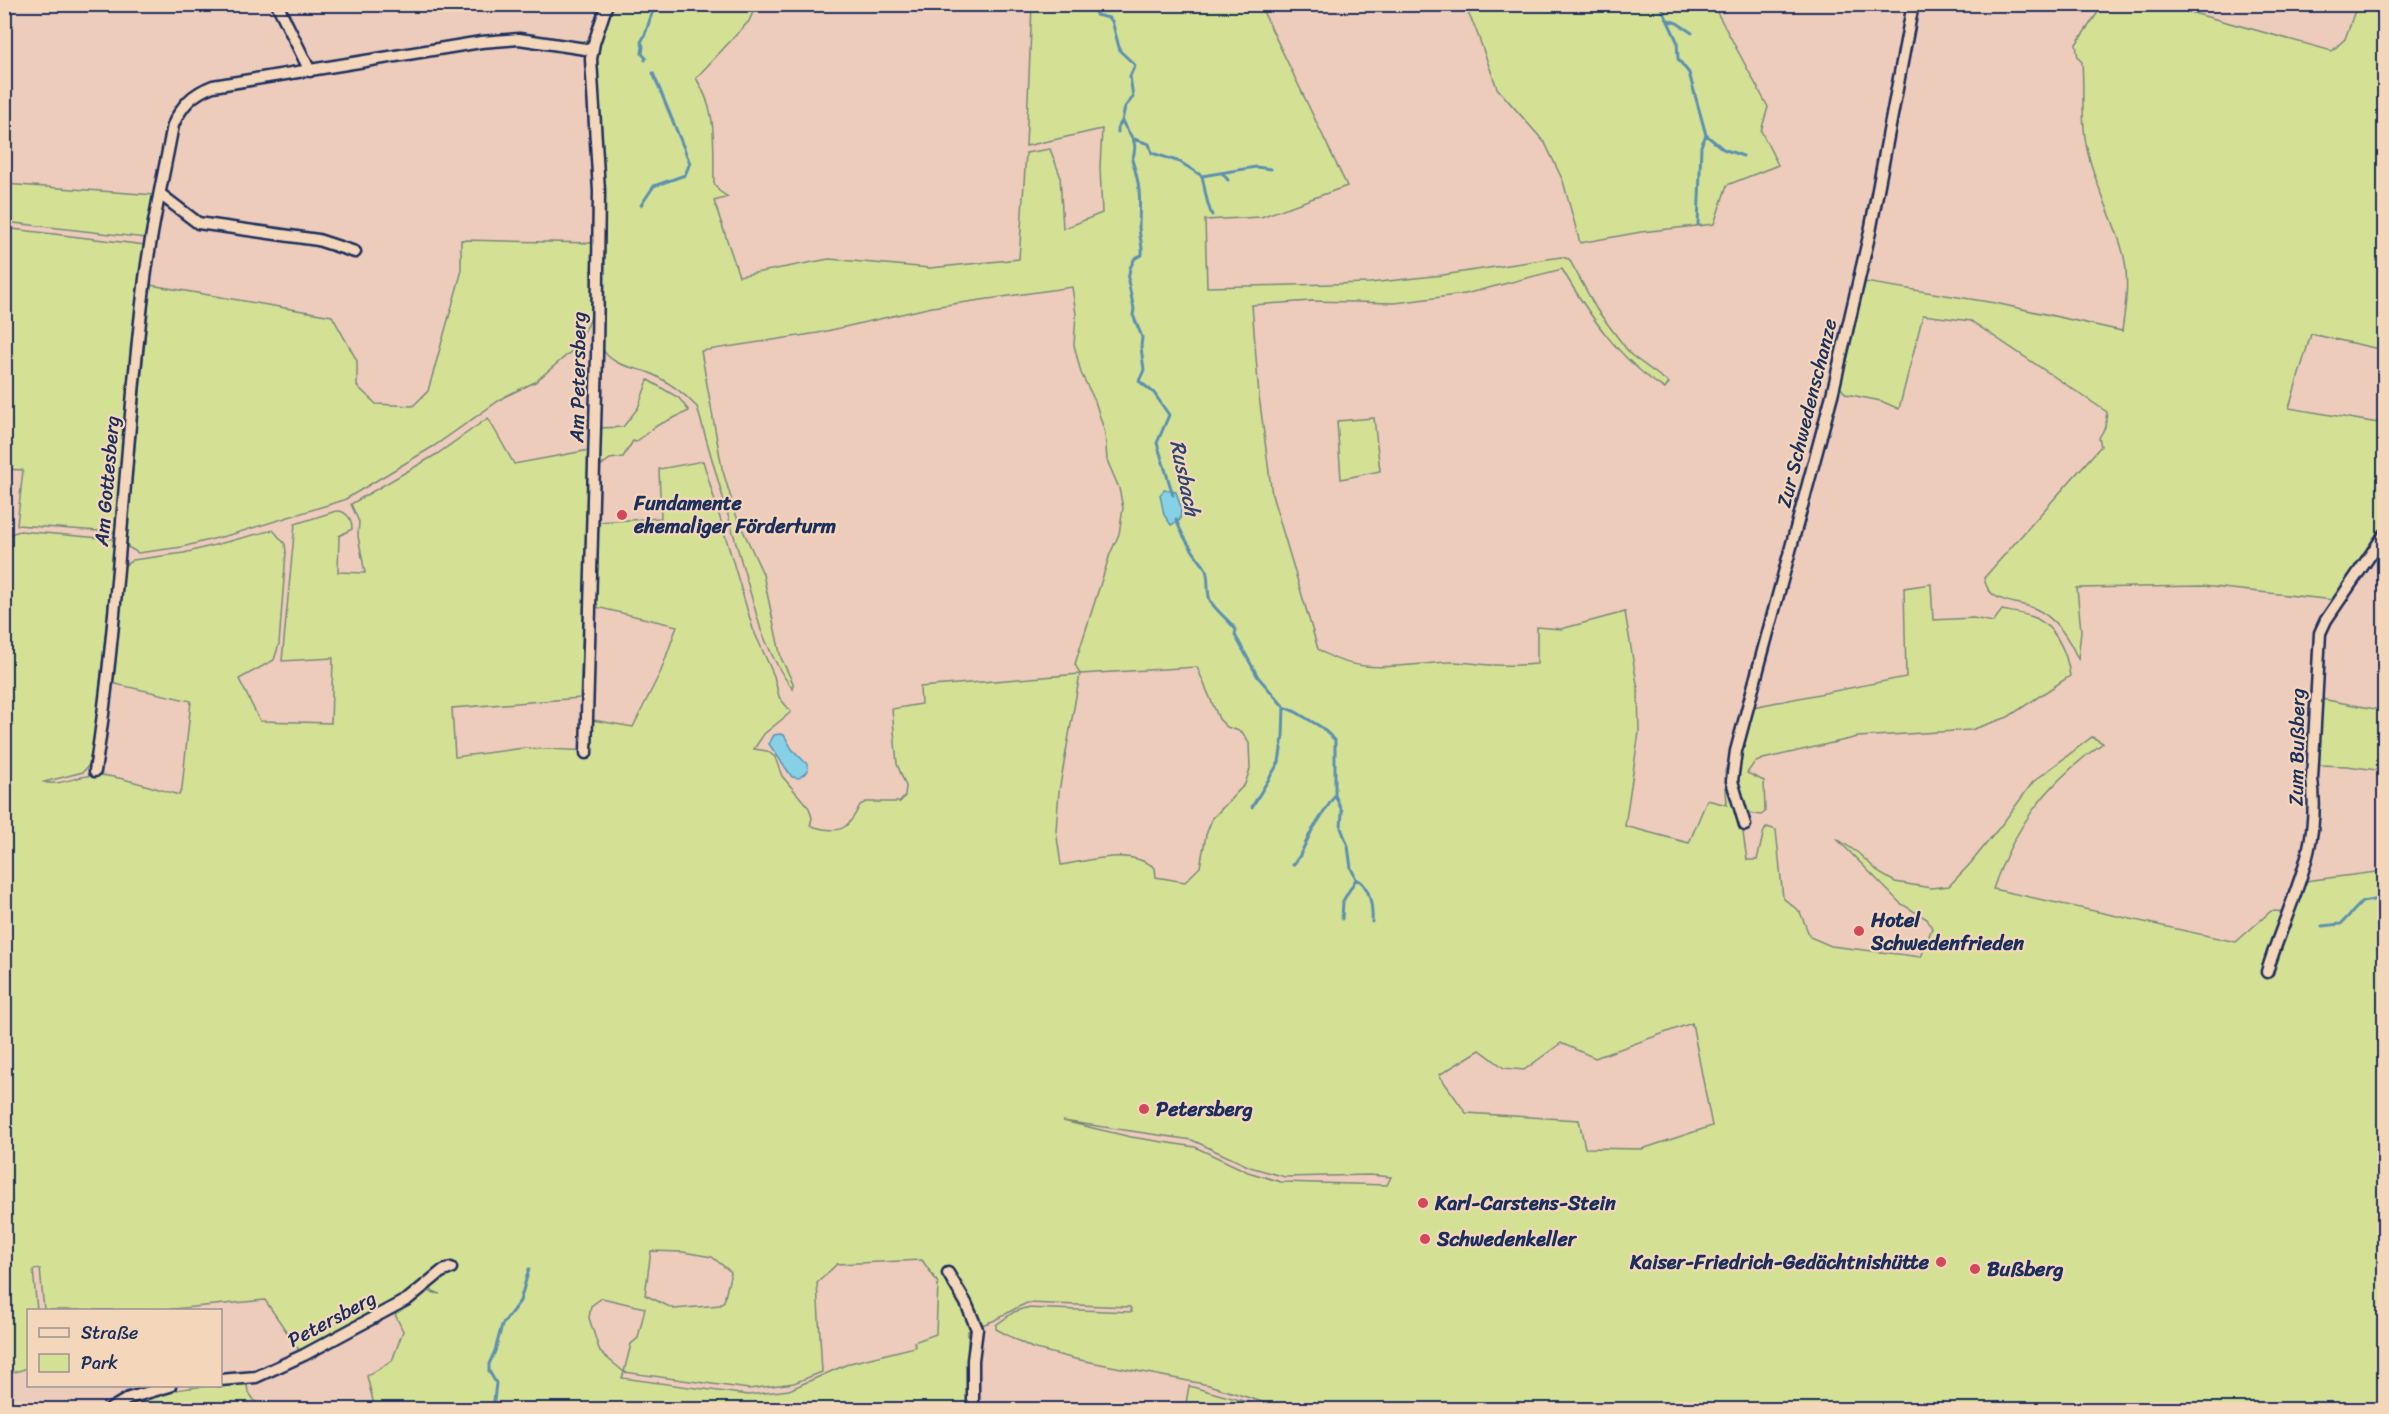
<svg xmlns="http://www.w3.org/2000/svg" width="2389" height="1414" font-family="Sriracha,sans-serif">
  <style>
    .green { fill: #d4e195; stroke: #78887a; stroke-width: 1.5; fill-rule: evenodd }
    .water { fill: #86d1e6; stroke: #5b90b0; stroke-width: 1.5 }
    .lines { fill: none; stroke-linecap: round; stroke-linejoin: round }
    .stream { stroke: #5b90b0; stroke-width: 3 }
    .minor-casing { stroke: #1b2f5e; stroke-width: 15 }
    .minor { stroke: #f4d6ba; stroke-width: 10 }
    .poi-dot { fill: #d1495b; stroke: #f4d6ba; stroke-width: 2 }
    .labels { text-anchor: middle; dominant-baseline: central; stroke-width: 4.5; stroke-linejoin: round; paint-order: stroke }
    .street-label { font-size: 20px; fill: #1b2f5e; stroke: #f4d6ba }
    .poi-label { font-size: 20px; font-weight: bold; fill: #1b2f5e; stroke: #f4d6ba; text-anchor: start }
    .water-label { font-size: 21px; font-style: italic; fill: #2b4772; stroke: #f4d6ba }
  </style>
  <rect width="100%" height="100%" fill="#eeccbc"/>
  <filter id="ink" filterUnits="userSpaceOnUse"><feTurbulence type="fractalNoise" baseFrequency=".0167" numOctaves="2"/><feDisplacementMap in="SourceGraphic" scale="12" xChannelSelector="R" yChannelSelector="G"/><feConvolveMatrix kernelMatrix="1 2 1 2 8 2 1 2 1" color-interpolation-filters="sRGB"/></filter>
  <g filter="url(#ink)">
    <path class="green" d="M612,5h144l-7,16 -53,57c22,35 17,65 18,105l5,8 9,6 -14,4 25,75 90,-17 101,9 89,-9 7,-106 24,-4 10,26 3,54 39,-16 -2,-46 2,-38 -76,17 6,-141h228l87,181 -86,31 -56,3 2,67 163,-4 73,-8 118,-18 8,2 28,51 34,45 38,28 -4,6c-46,-29 -76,-74 -103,-120l-97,25 -70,9 -83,-2 -60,4 7,91 13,99 46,154c39,28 86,15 131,13 15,-1 31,3 46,3 14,1 28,0 42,-1v-37l24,2 64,-17 13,78 1,42 -14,94 64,17 18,-43 20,5 -2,-34 9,-27 19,-37 153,-30 -2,-89 27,-4 2,36 40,-2 20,4 9,-12c9,2 19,3 28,6 25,8 37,36 40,60l-62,41 -37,13 -113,7 -95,22 -9,4 -7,10 17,8 1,31 -4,3 -15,-3 -4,14 5,34h10l7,-29 3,-4 9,3 7,68 17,14 10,25 21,9 90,11 11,-29 -5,-9 -27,-16 -64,-65 22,15 23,21 14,8 36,6 18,-2 21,-22 33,-41 30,-41 59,-45 11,6c-55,39 -88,82 -110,146l243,53 35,-31 23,1 11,-31 79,-10v538h-1100l-75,-24 -134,-26 -43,-11 -36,-19v-4l18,-13 11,-4 107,4 -2,-5 -103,-4c-12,5 -21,11 -32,17 -6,3 -18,6 -27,11l1,78h-594l-8,-33 25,-15 11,-30 -10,-21 32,-19 15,3 -20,-9 -20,14 -32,15 -67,39 -36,-53 -102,10h-119l-4,-41 -7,1 4,40h-9v58l-23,7 -1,-820 6,-21 10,-3 92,8 3,4 -23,218 -9,11 -39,10c16,5 36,-8 54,-7 20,0 59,14 81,20l3,-7 9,-87 -80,-18 12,-113 2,-5 8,-5 51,-7 89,-23 12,14 1,8 -7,92 -5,16 -35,19 21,42 71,2 2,-65 -51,3 13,-137 41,-13c10,-1 16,8 16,18l-13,7 -1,36 27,1 -7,-37 1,-14 -8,-18 86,-50 51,-36 26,46 76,-14 -10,248 -128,10 3,49 69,-9 67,3 1,-31 41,7 28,-56 16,-45 -81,-19 2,-85 63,-4 -2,-49 44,-8 50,168 21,47 5,21 12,15 -27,22 -10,15 13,2 8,6 7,19 27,32 3,10 -2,8c29,7 37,7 50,-21l6,-3h34l5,-6 1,-10 -9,-22 -5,-55 29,-5 -1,-17 160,-13 -5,-10 35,-110 9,-20 4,-26 -4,-20 -12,-28 -2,-27 -10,-32 -14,-28 -7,-28 2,-31 -4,-27 -140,20 -114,26 -117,18 21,117 14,47 27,59 18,84 12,25v6c-14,-17 -23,-38 -32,-59l-64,-223c-13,-14 -30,-26 -47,-34 -18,-7 -39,-6 -49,-27l3,-175 -8,-113 2,-14zM1197,667l22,52 8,8 15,5 7,11 1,26 -5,15 -33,35 -6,16 -6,32 -15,15 -29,-5 -1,-9c-25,-21 -65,-7 -94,-3l-5,-35 3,-39 21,-117zM1692,1023l20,103 -70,23 -57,-1 -6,-28 -113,-7 -27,-38 41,-25 24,18 20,2 37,-27 34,15zM1063,1121l129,19 58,27 35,10 85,-2 21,2 -4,8 -106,-3 -33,-10 -53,-25 -64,-10zM651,1251l32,1 29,5 19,15 -7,29 -4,4 -46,4 -29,-14zM922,1260l16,23 -2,51 -22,8 1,5 -65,16 -61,27 -41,5 -126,-17 2,-6 125,17 45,-6 28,-11 -5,-89 20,-19zM602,1298l43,10 -7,30 -7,6 -7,28 -24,-20 -11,-34 2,-12z
      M1464,5h249l55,102 -7,24 17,34 -51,20 -13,39 -73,8 -61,11 -17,-62 -18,-38 -48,-55 -22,-61z
      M2103,5h61l168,46 13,-12 12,-34h27v345l-73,-16 -22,74 95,16v104l-50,72 -131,-14 -126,2 4,43 -3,28c-9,-20 -21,-40 -42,-50 -20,-9 -47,-4 -52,-31l117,-132 -2,-8 6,-11 2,-15 -136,-91 -48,-6 -24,94 -18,-8 -35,-7 -7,-8 26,-104 130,21 127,28c4,-27 8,-56 0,-82 -10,-35 -29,-68 -36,-105 -5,-26 -2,-56 -4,-82l-4,-4 -2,-14z
      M4,184l151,11 -9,43 -141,-16z
      M4,228l141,17 -7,38 -21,245 -4,4 -96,-7 6,-55 -19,-1z
      M461,240l132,3 -2,72 -3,10 -14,24 -39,33 -31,15 -70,49 -90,54 -111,34 -51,13 -44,6 -10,-6 -2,-7 24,-255 182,31 25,45v25l19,18 37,2 15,-15 33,-117z
      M648,380l31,18 10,13 -33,15 -20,16 -3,-1 -10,16 -13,2 -11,8 1,-39 23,-1 15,-19z
      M1374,418l6,53 -39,8 -4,-58z
      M2384,696v75l-37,-5 -28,-1 2,-66 59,11z
      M246,1381l2,10 12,18 -146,1c35,-16 69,-24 106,-24l1,-3z
      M1189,1386l83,23h-87z"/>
    <path class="water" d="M1164,490l12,2 5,15 -1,13 -9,5 -7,-10 -4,-20z
      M780,734l4,1 8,14 15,15 1,7 -9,7 -7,-1 -23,-33 5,-9z"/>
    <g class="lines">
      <path class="stream" d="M1094,4l2,11 13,3 3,3 8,30 15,14 -5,11 3,21 -8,10 -3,14c7,15 18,19 10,39 9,27 8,38 7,66 0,10 4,19 3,29l-7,3 -5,10 -2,13 6,28 -1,6 9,22 -1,10 3,23 -5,11 15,12 15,22 -12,28 16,52
        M1660,4l17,37 1,18 11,14 17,62 -5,11 -3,79
        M1668,20l9,3 15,10
        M645,60l1,-2 -4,-4 1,-8 -2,-4c8,-12 7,-25 16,-38
        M1118,132v-5l4,-6
        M1706,135l17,14 20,7
        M1134,139l15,5 3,9 28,9 22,14 54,-9 15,2
        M1223,174l5,6
        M1202,176c3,12 4,27 10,39
        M641,205l13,-19 31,-11 5,-12 -37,-90
        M1176,519c6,18 17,33 28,47 7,9 1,26 7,36 6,10 18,18 25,28l-1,5 23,42 26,30 12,5 25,15 14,13v55l7,16 -1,17 7,18 3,22 5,11c14,5 17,29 16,43
        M1252,807l27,-45 4,-25 1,-30
        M1293,865l6,-8 12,-25 24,-37
        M1342,919l1,-18 13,-22
        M2322,926l19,-2 21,-22 22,-4
        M493,1410l3,-27 -7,-12v-7l6,-13 7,-26 18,-24 9,-32"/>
      <defs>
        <path id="minor" d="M277,4l33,67
          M160,194l38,29 120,17 37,12
          M586,753l11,-398 2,-164 -8,-132 3,-16 13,-39
          M95,771c25,-160 29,-323 49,-484 6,-54 19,-108 29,-162 9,-20 19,-31 40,-39l268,-44 38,-3 73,11
          M1745,825l-13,-44 4,-30 96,-356 38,-163 43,-228
          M2267,972c20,-68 55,-119 45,-193l8,-146 6,-13 58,-85
          M948,1273l18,30 11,26 -4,31v50
          M220,1380l36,-3 48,-22 104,-56 33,-27 10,-4
          M109,1410l20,-12 41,-12"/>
      </defs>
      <use href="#minor" class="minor-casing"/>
      <use href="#minor" class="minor"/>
    </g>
  </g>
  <g class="poi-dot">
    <circle cx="622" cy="515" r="6"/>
    <circle cx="1859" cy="931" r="6"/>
    <circle cx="1144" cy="1109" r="6"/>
    <circle cx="1423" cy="1203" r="6"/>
    <circle cx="1425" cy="1239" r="6"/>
    <circle cx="1941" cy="1262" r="6"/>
    <circle cx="1975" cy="1269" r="6"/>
  </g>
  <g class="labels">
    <g class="street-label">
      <text transform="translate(578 377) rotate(-89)">Am Petersberg</text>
      <text transform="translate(1807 413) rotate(-76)">Zur Schwedenschanze</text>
      <text transform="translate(107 481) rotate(-85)">Am Gottesberg</text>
      <text transform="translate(2297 747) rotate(-89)">Zum Bußberg</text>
      <text transform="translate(332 1319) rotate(-28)">Petersberg</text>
    </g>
    <g class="poi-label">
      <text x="634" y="503">Fundamente<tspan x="634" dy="23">ehemaliger Förderturm</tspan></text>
      <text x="1871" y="920">Hotel<tspan x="1871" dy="23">Schwedenfrieden</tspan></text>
      <text x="1156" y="1109">Petersberg</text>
      <text x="1435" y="1203">Karl-Carstens-Stein</text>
      <text x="1437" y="1239">Schwedenkeller</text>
      <text x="1929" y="1262" text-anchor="end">Kaiser-Friedrich-Gedächtnishütte</text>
      <text x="1987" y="1269">Bußberg</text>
    </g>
    <g class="water-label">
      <text transform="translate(1185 478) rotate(78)">Rusbach</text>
    </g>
  </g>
  <rect width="2389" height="1414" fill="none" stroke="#f4d6ba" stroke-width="24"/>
  <rect x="12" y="12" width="2365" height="1390" fill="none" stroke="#1b2f5e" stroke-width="2" filter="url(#ink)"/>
  <rect x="27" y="1309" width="195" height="78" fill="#f4d6ba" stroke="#9d9395" stroke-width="1.5"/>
  <rect x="39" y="1328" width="30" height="9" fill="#f4d6ba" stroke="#9d9395" stroke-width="1.5"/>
  <text x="81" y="1339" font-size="18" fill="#1b2f5e">Straße</text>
  <rect x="39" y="1354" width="30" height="18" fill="#d4e195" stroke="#9d9395" stroke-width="1.5"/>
  <text x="81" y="1369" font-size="18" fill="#1b2f5e">Park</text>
</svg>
